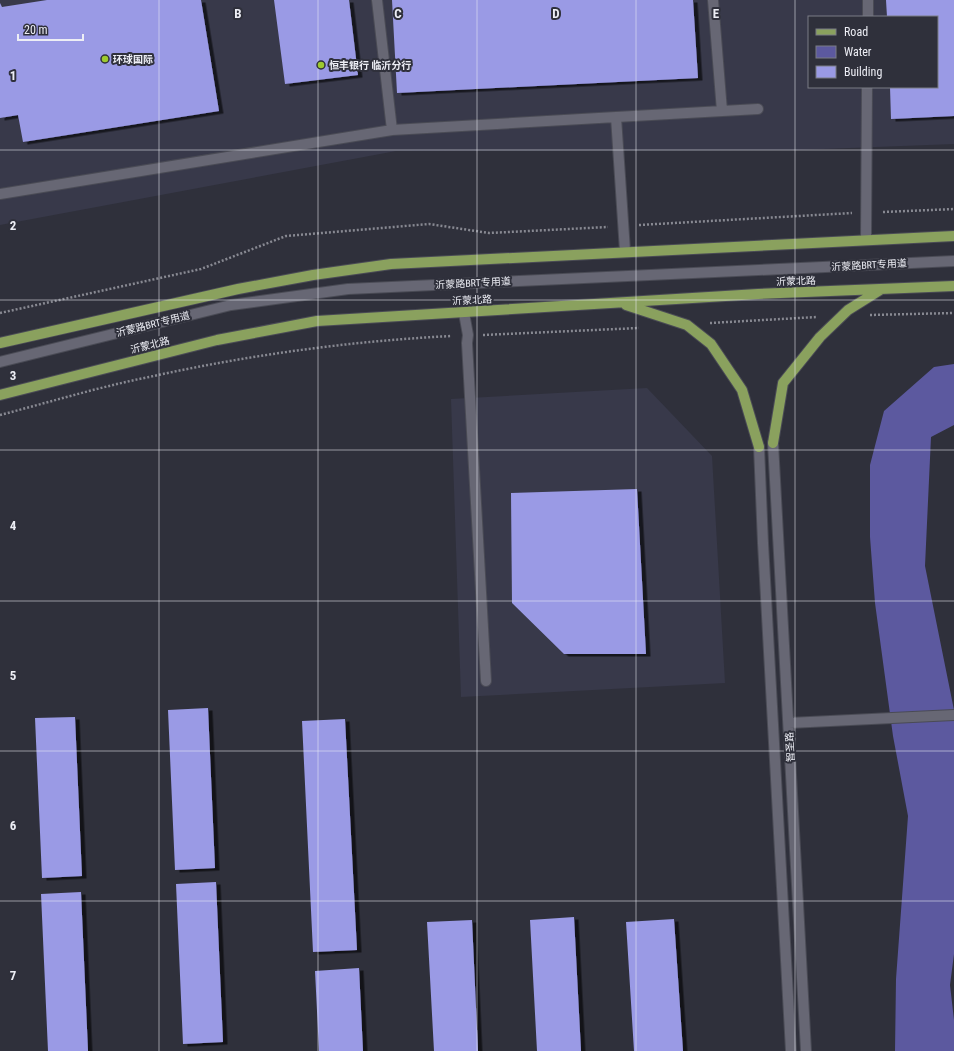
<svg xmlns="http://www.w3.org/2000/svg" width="954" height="1051" font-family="'Roboto Condensed','Noto Sans SC',sans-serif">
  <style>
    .built { fill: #38394a; fill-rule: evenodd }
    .water { fill: #5c599f }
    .building { fill: #9a9ae5; filter: url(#shadow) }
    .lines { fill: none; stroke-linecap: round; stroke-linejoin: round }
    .minor-casing { stroke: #4a4b55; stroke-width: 12 }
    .major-casing { stroke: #4a4b55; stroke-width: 12 }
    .path { stroke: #888992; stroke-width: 2.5; stroke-dasharray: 2 2; stroke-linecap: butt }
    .minor { stroke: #676774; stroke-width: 10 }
    .major { stroke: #8aa15e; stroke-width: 10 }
    .grid { fill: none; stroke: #edeef5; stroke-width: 1; stroke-opacity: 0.55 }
    .poi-dot { fill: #9dca2f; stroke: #2f303b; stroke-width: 1.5 }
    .labels { text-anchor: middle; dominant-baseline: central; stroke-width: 4; stroke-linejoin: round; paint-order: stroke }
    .poi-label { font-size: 10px; font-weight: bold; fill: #edeef5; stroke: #2f303b; text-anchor: start }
    .street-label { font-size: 10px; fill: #edeef5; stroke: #2f303b }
    .grid-label { font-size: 13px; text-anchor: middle; font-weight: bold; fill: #edeef5; stroke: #2f303b; stroke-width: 4; stroke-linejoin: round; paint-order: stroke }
  </style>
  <defs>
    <filter id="shadow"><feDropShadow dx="4.5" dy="2.5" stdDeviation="0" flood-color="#0009"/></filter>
  </defs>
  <rect width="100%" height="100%" fill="#2f303b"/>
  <path class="built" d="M0,0h954v144l-156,6 -402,1 -396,74zM809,17h128v70h-128z
    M647,388l65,68 13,227 -264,14 -10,-298z"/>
  <path class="water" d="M954,364v61l-23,12 -6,129 29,144v244l-4,31 4,35v31h-59l1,-72 12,-163 -15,-80 -18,-133 -5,-66v-72l14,-54 50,-44z"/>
  <path class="building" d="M47,0h154l18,111 -196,31 -5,-27 -18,3v-115l2,4z
    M274,0h75l9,75 -73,9z
    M392,0h301l5,78 -301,15z
    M886,0h68v116l-63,3 -1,-32h47v-70h-50z
    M637,489l9,165h-82l-52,-51 -1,-110z
    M208,708l7,160 -40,2 -7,-160z
    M75,717l7,159 -40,2 -7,-160z
    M345,719l12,231 -44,2 -11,-231z
    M216,882l7,160 -40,2 -7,-160z
    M81,892l7,159h-40l-7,-157z
    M574,917l7,134h-44l-7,-131z
    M674,919l9,132h-49l-8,-129z
    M472,920l6,131h-44l-7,-129z
    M359,968l4,83h-44l-4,-80z"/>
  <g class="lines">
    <defs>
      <path id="minor" d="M377,0l15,130 224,-13 9,134
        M713,0l9,111
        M868,17v-17
        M616,117l142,-8
        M0,194l392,-64
        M866,239l1,-152
        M464,313l4,22 -1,8 19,338
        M0,362l231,-57 117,-16 606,-28
        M773,443l33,608
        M759,447l4,96 28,508
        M789,723l165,-8"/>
      <path id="major" d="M626,305l61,20 24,19 31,46 17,57
        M0,343l238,-54 75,-14 78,-11 563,-28
        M0,395l217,-55 100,-19 441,-27 196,-8
        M773,443l10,-60 37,-46 28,-27 32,-20"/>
    </defs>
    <use href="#minor" class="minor-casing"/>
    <use href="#major" class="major-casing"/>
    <path class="path" d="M883,212l71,-3
      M639,225l213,-12
      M0,313l201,-44 85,-33 143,-12 60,9 119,-6
      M870,315l84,-2
      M710,323l107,-6
      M483,335l156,-7
      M0,415c50,-13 99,-28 149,-38 100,-22 201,-36 303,-41"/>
    <use href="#minor" class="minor"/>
    <use href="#major" class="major"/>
  </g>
  <path class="grid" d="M159,0v1051M318,0v1051M477,0v1051M636,0v1051M795,0v1051M0,150h954M0,300h954M0,450h954M0,601h954M0,751h954M0,901h954"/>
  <g class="poi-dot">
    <circle cx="105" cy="59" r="4"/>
    <circle cx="321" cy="65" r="4"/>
  </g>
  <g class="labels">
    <g class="poi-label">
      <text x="113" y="59">环球国际</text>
      <text x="329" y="65">恒丰银行 临沂分行</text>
    </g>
    <g class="street-label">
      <text transform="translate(869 265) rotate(-3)">沂蒙路BRT专用道</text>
      <text transform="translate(796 281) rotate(-2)">沂蒙北路</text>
      <text transform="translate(473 283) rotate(-3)">沂蒙路BRT专用道</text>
      <text transform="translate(472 300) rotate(-3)">沂蒙北路</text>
      <text transform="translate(153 324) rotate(-14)">沂蒙路BRT专用道</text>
      <text transform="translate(150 345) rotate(-14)">沂蒙北路</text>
      <text transform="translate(790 747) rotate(-93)">智圣路</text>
    </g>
  </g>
  <g class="grid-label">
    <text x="238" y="18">B</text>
    <text x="398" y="18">C</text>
    <text x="556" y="18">D</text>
    <text x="716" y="18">E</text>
    <text x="13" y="80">1</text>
    <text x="13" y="230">2</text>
    <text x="13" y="380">3</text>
    <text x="13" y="530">4</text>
    <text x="13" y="680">5</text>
    <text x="13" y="830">6</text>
    <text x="13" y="980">7</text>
  </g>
  <rect x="808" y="16" width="130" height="72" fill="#2f303b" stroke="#7b7c85"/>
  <rect x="816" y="29" width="20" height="6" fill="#8aa15e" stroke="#7b7c85"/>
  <text x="844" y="36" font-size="12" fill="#edeef5">Road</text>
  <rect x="816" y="46" width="20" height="12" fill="#5c599f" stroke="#7b7c85"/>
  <text x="844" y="56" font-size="12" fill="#edeef5">Water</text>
  <rect x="816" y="66" width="20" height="12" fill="#9a9ae5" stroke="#7b7c85"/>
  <text x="844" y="76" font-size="12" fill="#edeef5">Building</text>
  <path d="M18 34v6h65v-6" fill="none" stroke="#edeef5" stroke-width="2"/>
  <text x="24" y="34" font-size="12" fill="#edeef5" stroke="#2f303b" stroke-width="3" paint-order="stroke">20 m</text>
</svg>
